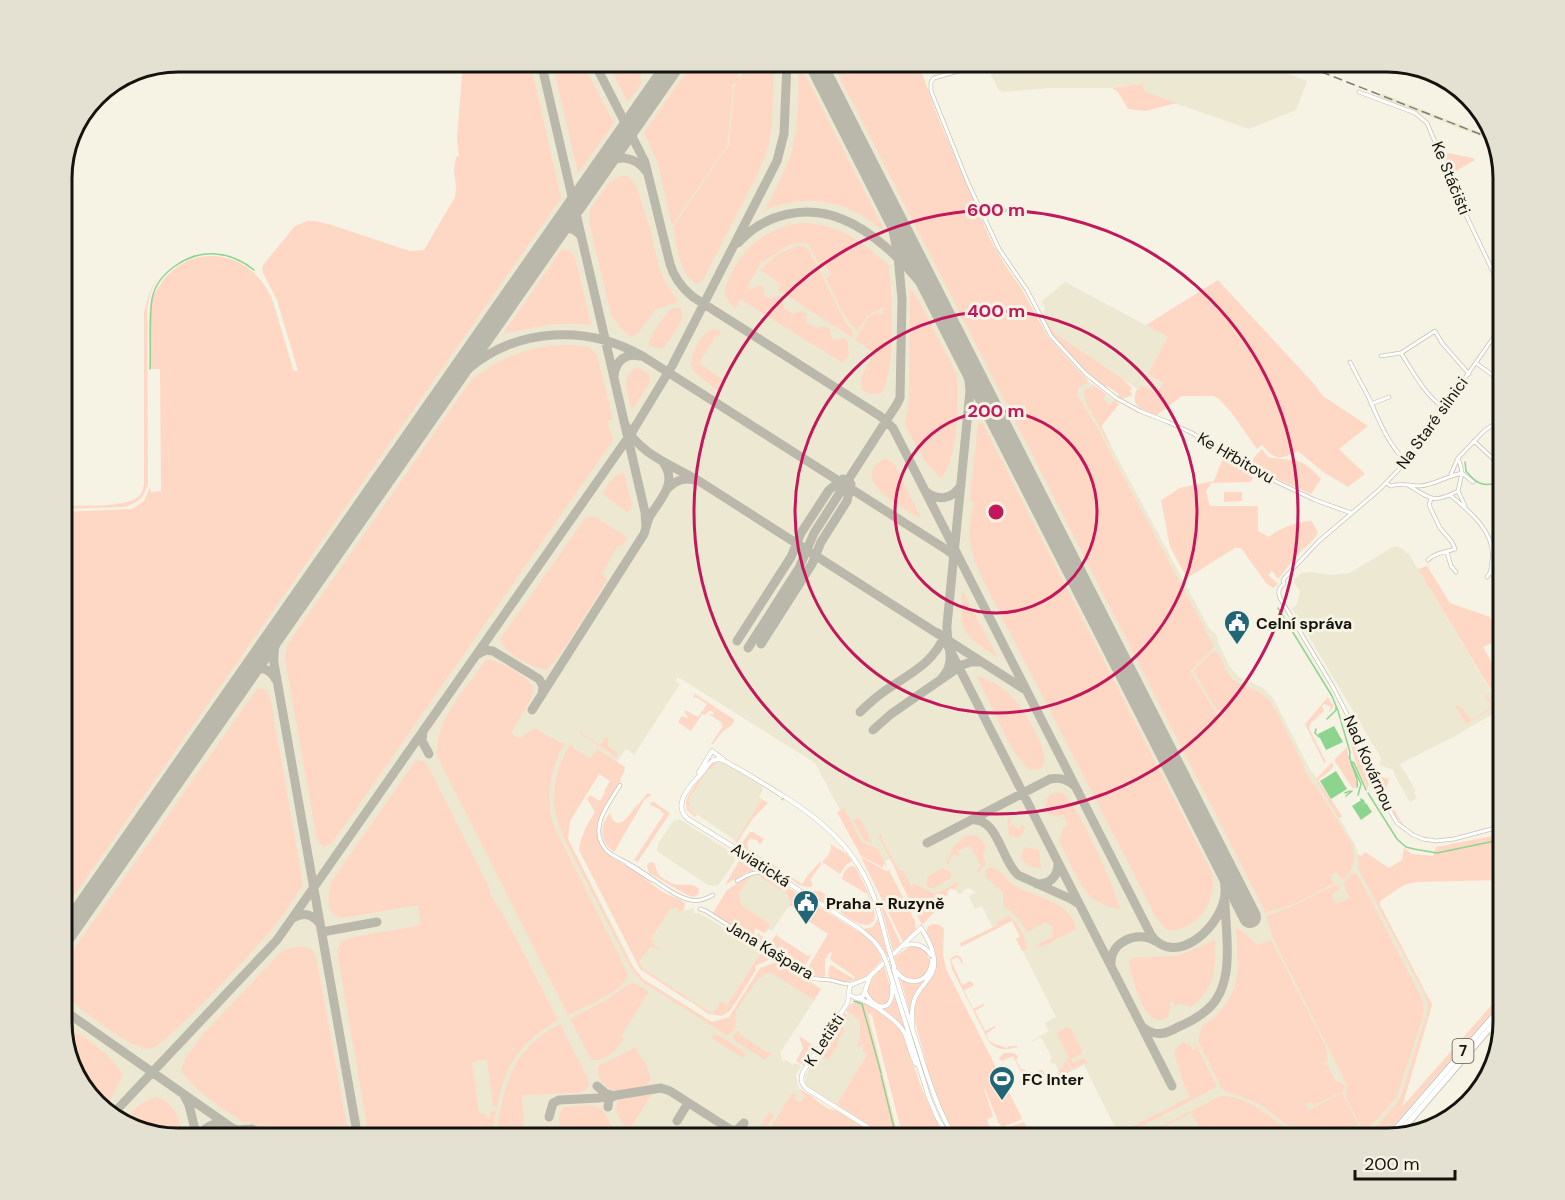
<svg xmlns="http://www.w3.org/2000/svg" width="1565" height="1200" font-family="'DM Sans',sans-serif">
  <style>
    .built { fill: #ede8d1 }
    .green { fill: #ffd7c5; fill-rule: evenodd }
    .water { fill: #8dd48f }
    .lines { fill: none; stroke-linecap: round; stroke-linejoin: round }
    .stream { stroke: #8dd48f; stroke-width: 1.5 }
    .taxiway { stroke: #bab8ab; stroke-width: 9 }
    .runway { stroke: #bab8ab; stroke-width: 22 }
    .secondary-tunnel { stroke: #d4d1c4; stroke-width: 4; stroke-dasharray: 4 2; stroke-linecap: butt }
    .street-casing { stroke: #c7c4b6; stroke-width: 4.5 }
    .secondary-casing { stroke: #c7c4b6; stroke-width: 5 }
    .highway-casing { stroke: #c7c4b6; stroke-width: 7 }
    .street { stroke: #fff; stroke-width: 3 }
    .secondary { stroke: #fff; stroke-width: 4 }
    .highway { stroke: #fff; stroke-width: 5 }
    .rail { stroke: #7e7c72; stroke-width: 1.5; stroke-dasharray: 9 4.5; stroke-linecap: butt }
    .secondary-bridge-casing { stroke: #c7c4b6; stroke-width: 5; stroke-linecap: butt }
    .secondary-bridge { stroke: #fff; stroke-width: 4 }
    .ring { fill: none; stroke: #c2185b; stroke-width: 3 }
    .labels { text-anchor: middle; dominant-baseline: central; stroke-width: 6; stroke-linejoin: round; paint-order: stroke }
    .shield { fill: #f6f3e4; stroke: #58564e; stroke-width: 1.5 }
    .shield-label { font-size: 15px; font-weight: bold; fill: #14130e }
    .street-label { font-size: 16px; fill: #14130e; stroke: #f6f3e4 }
    .poi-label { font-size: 16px; font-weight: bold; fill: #14130e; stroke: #f6f3e4; text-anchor: start }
    .rim { fill: none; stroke: #14130e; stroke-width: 3 }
    .centre { fill: #c2185b; stroke: #f6f3e4; stroke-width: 3 }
    .ring-label { font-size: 18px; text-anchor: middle; font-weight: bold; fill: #c2185b; stroke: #f6f3e4; stroke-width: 6; stroke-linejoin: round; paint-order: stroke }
  </style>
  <rect width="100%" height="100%" fill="#f6f3e4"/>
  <path class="built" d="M515,62h403l20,56 52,121 15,26 16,23 27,49 41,45 30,22 -18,23 109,203 6,4 3,11 11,22 9,10 24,11 10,10 38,73 4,4 3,9 37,60 3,10 3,2 -1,11 72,138 -31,104 -25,29h-85l-31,-26 -38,-15 -28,15 13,26h-98l9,-5 -34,-68 -28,14 -2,-3 5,-3 -4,-10 -3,1 -2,-4 2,-2 -11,-21 -9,5 -1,-1 18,-10 -4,-8 11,-6 -39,-77 4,-2 -8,-17 -3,-2 -17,9 -11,-22 -7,3 -6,-13 6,-3 -5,-5 -5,1 -5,6 -6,-6 -3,-1 -8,8 -4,-4 -4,3 -21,-6 -12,-7 -12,-23 -7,3 -18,-10 -23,-43 -2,1 -25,-47 -137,-86 -3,4 5,3 -46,71 -8,-6 -11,15 -7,-4 -38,61 -2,18 67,131 8,9 68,43 6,-1 8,4 36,-56 58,24 -39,60 3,9 3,-2 7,5 4,-2 4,3 -5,9 4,18 72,45h-695l-70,-24 -33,-40 -12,-44v-511l99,-4 1,-233 19,-18 18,-7h17l9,1 18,7 11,8 11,13 7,12 22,73 6,-1 17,-14 8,-40 98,-63 36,-57z
    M925,62h50l-42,12 -4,-2z
    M985,62h290l4,2v3l7,6 21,8 -11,29 -47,19 -103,-36 -1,-1 -2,-8 -31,4h-63l-46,4 -5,-3z
    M1381,93l113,45 1,4 -116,-45z
    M1065,282l103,55 -4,46 -8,10 -17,-3 -84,-57 -12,-17 2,-7 -3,-8z
    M1396,546l3,1 10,7 92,155 -44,26 -57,29 16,27 -2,2 3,5 -7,4 -15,-26 -1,-6 -15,-5 2,-7 -89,-150 4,-2 4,-14 -6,-10 1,-4 7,-5 9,-1 18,3 21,-2 41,-25z
    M719,761l6,1 37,24 1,3 -4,8 3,2 -1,2 -25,40 -47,-32 1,-6 -2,-2 21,-33 3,1z
    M679,819l52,33 3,4 1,5 -15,22 -3,3 -9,-1 -47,-31 -4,-3 1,-7 15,-23 5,-1z
    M756,875l30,16 -1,3 5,6 -2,7 -16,24 -3,-2v-6l-28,-18 -2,-6v-6l7,-12 3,-4z
    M675,907l6,5 12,-4 2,5h4l63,38 -35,54 -14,9 -71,-46 -3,-4 13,-20 1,-3 -2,-2 20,-31z
    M848,1013l12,8v18l7,3 -1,2h-6l5,2 -3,5 5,4 -31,50 -28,-18 -3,-4v-7l14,-22 18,-12 8,-12 -3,-7z
    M1024,1122l8,16h-31l-4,-7z"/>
  <path class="green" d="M463,62h67l31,136 -499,715v-401l70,-3 12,-8 6,-14 1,6 1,-1 9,-1 -1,-122h-10c0,-20 -4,-55 3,-73 2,-4 5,-7 7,-11 26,-39 78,-38 104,0 7,9 10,22 14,34 5,17 10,35 15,52h5l-21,-71 -14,-27 -1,-4 1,-4 32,-39 12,-5h8l17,4 78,26 14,-1 31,-53 1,-11 -2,-16 2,-13 3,-1 -2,-18z
    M552,62h30l32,61 -36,50z
    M607,62h42l-9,13 2,7 -14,20z
    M693,62h54l-10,14 2,2 12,-16h23l-2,64 -3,17 -3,11 -9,21 -54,105 -7,4c-17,-12 -19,-38 -23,-57l56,-82 5,-56 3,-6 -1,-1 -3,3 -1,-1 -1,1 2,3 -6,58 -55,79 -15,-65 -13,-27z
    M832,62h86l20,56 52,121 15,26 16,23 27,49 41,45 -11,6v9l20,32 116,217 -1,2 -23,23 32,52 1,-1 -4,-7 3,-3 -1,-2 -4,1 -23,-40 18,-19 6,1 9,19 5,7 8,5 19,8 10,8 10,16 24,48 6,15 8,9 35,56c4,14 2,27 -10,36l-5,-8 -7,3 4,8 -40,21 -29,9 -1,-3 3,-2 -3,1z
    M798,63h1l86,169c-37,-31 -74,-40 -120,-22 9,-19 20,-37 26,-57 8,-22 8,-66 7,-90z
    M1143,84l2,8 32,11 -31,8 -18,-2 -10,-17 -6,-4z
    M1443,152l30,6 2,2 -24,14z
    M620,176h8l6,6 3,6 13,41 9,39 6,14 13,19 -2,2 -20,6 -17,23 -4,4h-5l-7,-6 -12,-15 -22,-93 1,-12 18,-26z
    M801,223c38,0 61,19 88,43 3,27 7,107 -8,128h-11l-8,-4c-4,-18 7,-22 11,-38l-16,-11 -1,-3 12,-20 9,-6 5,3v-4l3,-3 -1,-1 -17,9 -9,14c-14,-9 -24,-37 -32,-52l5,-3 -7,-13 -5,2 -11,-20c-19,-7 -32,14 -47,17l-1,4 -13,22 3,2 11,-4 2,2 1,8 6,4 8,-3 5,3 1,9 9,6 9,-3 4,3 1,9 9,5 8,-2 6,3 1,9 4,2 9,-2 3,2 2,14 -6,9 -103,-64 -5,10c-15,-15 -11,-20 -3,-37 15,-28 38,-45 69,-49z
    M797,246h7l5,4 36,72 7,8 1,8 -75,-48 3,-6 -21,-14 18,-16z
    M562,249l8,2 5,6 16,68c-36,-4 -55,2 -88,9z
    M157,277l-7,17 -3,16 1,173c-4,15 -10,20 -24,24l-62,2v-3c17,-1 63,2 76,-9 5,-4 6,-11 6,-17v-168l5,-18z
    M1218,280l97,105 8,11 45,30 -29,23 26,25 -17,13 -25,-15 -25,-21c-19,9 -22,10 -36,-6l-5,4 -26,-37 -12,-13 -6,-3h-31l-25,19c-14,-5 -28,-8 -20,-26l2,1 2,-4h3l12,7 8,-10 -16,-9 20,-37 -22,-12z
    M910,288l8,11 39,76 -1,1 1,2c1,24 1,82 -16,100l-14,-14 -20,-34 -2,-7 4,-23z
    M678,307l3,1 1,10 -2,5 -16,25 -6,1 -10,-5c3,-8 17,-32 25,-36 1,0 3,0 5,-1z
    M1045,308l-2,8 12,17 68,46 9,9 -2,3 2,3 -1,2 -9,3 -4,-3 1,-2 -12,-8 -1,2c-25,-21 -50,-42 -64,-72z
    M715,329l6,2 -2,5 -3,-1 -17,28 24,17 -1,3h-4l-1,2 3,1 -3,4 -23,-18 -3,-7c2,-14 9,-33 24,-36z
    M570,345l19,2 8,8 16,65h-4l-1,2 5,18 -280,402 -9,5 -7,-6 -30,-171 -2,-14 2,-11 185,-266c28,-22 62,-35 98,-34z
    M636,368l5,1 8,5v10l-17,26c-3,-15 -13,-33 4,-42z
    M1092,384l14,10 -3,5 7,6 4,-5 5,4 -18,22 10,19 -4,-4 -21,-39 -2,-11 4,-4 1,2 4,-1z
    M982,422l230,451c4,23 -6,46 -29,55 -4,1 -10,3 -14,2 -6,-1 -10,-9 -13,-13l-171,-333c-15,-33 -20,-44 -11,-81l-4,-3 8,-76z
    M1262,449l6,8c27,5 33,-1 53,22l-10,15 -32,-14 -30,-17z
    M885,458l10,7 26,53c-14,-7 -60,-31 -47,-51 2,-3 8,-7 11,-9z
    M1222,460l33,12 -4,10 -38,1 -1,-1 -6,9 4,15h48v25l11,6c10,-9 30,-16 43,-16l6,12 -6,8 -15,14 -19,24 -6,-8 -4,4 10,9 -5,4 -7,-5 -25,-35h-6l-48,30 -17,-31 -9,-47 13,-8 5,-4 35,-7z
    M624,473l8,33 -4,7 -25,-19c3,-8 10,-20 21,-21z
    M1224,492h18v9l-18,1z
    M594,516l34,22 -5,7 -5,1c-7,10 -10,18 -16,28l4,3 1,4 -40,63 -13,18 -8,8c-16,-3 -41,-16 -46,-31l82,-116 3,-5z
    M1427,566l23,37 40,14 11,22 -18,8 20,35v9l-4,3 -9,-5 -72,-120z
    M962,590l36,68c-10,-7 -28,-18 -34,-29 -5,-11 -2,-27 -2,-39z
    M488,659c16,4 36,16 46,29l-5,14 -18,31 8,5 16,-10 17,11 1,-1 8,5 4,-1c-14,27 -20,52 -12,82l75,150c-4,18 -44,33 -60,41l-133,-263 3,-2c-2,-30 26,-59 43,-83l5,-7z
    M977,676c14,3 30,14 39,25 8,9 52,77 12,68l-13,-16 -9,-16z
    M259,688l7,2 4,7 32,181v8c-10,15 -20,31 -32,45 -14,17 -105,116 -120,118 -17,2 -71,-41 -84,-53l-4,-5v-25l195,-277z
    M695,694l40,26 -3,5 -10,7 -9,12h-2l12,-18 -2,-1 1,-2 -13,-9v-1l4,2 1,-2 -4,-3 -5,5 -3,-1 -11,17 -13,-9 4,-6 5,2 1,-1 -3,-4v-3l13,7 9,-13 -11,-7 -2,1 -1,-1z
    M1487,695l6,10 -2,4 -25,15 -11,-19 7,3 9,12 21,-13 -7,-11z
    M1328,697l3,6 2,1v4l-4,4v-2l2,-3 -7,-3 -2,2 2,5 -13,12 -2,5 17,34 -2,1 -19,-39z
    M580,730h2l-1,3 19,12 6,-8 2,1v8l8,6 2,6 -36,-23 -2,-3z
    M570,744l2,1 1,3 17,11 7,-10 28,18 -1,5 -4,7 1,1c-13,21 -37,52 -13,74 7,6 16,10 24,15 9,6 19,15 29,22 8,5 17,6 24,12l-1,7 -3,2h-3l1,-2 -4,-3 -1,2 -3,-1 -20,31 3,2 -2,3 6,4 2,-2 -3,6v-3l-6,-3 -12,17 4,3 -1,2 71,46 8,-13 6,4 35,-54 11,7 -18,8 1,4 -26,41 -8,5 -14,-2 -15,-11 -9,-5 -44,-29 -61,-119c1,-13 9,-28 16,-38l-8,-13 3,-4 10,6 5,-9 -1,-1 6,-10 -11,-7 -29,47 -2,18 63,125 12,15 69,43 17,-5 31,-49 18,-7 43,28 -7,11 -39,-25c-6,-3 -11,-2 -14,3l-2,-1 -23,34 -1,16 -5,7 -4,1 -83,-53 -6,-6 -7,-10c-15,-29 -30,-58 -45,-87 -12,-24 -29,-50 -31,-77 -1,-22 6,-39 16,-58z
    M1351,745h5l5,10 -2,2 3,8 8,9v7l-3,8 -9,-20z
    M1347,747l2,14 9,22 -1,3 -4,3 -19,-29z
    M416,760l8,1 4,5 61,121c0,7 7,20 13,25l56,108c-55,33 -56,61 -67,118h-122l-32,-187 4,-9 8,-4 72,-13 -3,-20 -76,13c-18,-4 -14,-22 -11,-36zM487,1059l6,47 4,1 -1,4 -6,1 1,5 -5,1 -1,-5h-6l-7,-51z
    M719,760l-7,10 -3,-2 -21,33 2,1 -1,7 8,6 -2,2 -8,-7 -1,-8 2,-6 21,-32z
    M1331,763h2v4l-7,7 -8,6 24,36 -3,3 -21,-35 -2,-5z
    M1382,777l7,2 -4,15 19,32c-12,-13 -19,-28 -26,-45l1,-2z
    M647,793l5,2 -7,4 -31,53c-15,-10 -15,-26 -4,-39 8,24 21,-2 28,-9h1z
    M1052,793c3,0 7,-1 10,0 13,6 56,100 58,117 -10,-3 -22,-7 -30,-14 -11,-10 -23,-41 -31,-55l4,-13 5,-3 -5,-10 -6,2 -9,-3c-3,-9 -4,-15 4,-21z
    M762,799l6,4 -15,15 -16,25 -4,-3 3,1z
    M651,802h3l16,11 -31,47 -2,2 -3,-2 30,-46 -5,-5 -9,-4z
    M844,808l18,34 16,7 9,18 -4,-3v4l-22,-12 -24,-44z
    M848,810l6,10 5,-2 10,16 -1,1 4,8 -8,-3z
    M1012,817l-3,9h2l1,-2 8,5 2,-5 3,3 -3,8 -4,3 -9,-3 -2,-13 2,-4z
    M750,832h3l11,7 -4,6 -3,-5 -7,-1 -3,4 1,6 32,20 -11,-3 -26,-17 -1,-6z
    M880,834l2,1 -1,3 17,31 5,2 8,15 4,-2c5,2 15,8 18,9 8,1 18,-8 24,-11l2,1 -6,7 -2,-2 -4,4 1,3 -5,2 -4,-4 -2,2 1,4 -2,2 2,1 3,-2v5l-19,20 -21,-42 -8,-19 -14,-26z
    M1503,834v46l-86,2 -13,3 -24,16v4l52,100 -30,102 101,-115v7l-120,139h-14l-2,-2 30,-33 4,-7 26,-82 1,-10 -2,-7 -67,-127 -1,-16 3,2 4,-4 24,16 13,-8 2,-12 8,6 21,2 3,-9z
    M967,835l11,1 8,11 -3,9 3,8 -7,8 -2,-1v-1l4,-4 -11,-21 -12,6 1,3 -3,2 -2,-2 -5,6 1,3 -3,1 -1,-2 8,-16z
    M830,844l17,10 5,7 -6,4 -6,9 -18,-12c5,-5 11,-11 8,-18z
    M1026,847l13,3 2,18c-9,0 -15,-2 -20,-11l3,-9z
    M736,852l27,18 -16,2 -22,13 14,-24 -3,-6 20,12z
    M861,857l25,14 3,-1 26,51 1,8 -13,13z
    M653,862c3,4 3,8 6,13 3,3 9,6 12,8 11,5 18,-3 28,6l-1,6 -5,2 -6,-2 -38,-22 -2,-7 2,-3z
    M820,862l2,1 -12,17 3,4 -2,3c-12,0 -17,-5 -24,-13l15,10 5,-8z
    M851,866h3l2,2c6,13 22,39 18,53l-5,4c-8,1 -23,-7 -28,-13 -3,-3 -3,-7 -4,-10 13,4 22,14 32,-3l-2,-6h-2l-23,-14c0,-4 5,-12 9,-13z
    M990,867c14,4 14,12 26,20 16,7 46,15 55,29 3,4 4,8 5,13l-34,18 -8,-1 18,-9 1,-10 -8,-5 -18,10 -9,-14 -15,-13v-13l-18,-15v-5z
    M941,869c5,0 8,0 10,5v4l-17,10h-4l-4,-5 2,-7z
    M756,874h7l8,3 96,60 9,9 6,14 -18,18 -3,1 -16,3 -14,-3 -3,-4 1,-8 2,-2 23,14 1,-2 -23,-16 -2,-3 2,-5 -2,-1 -5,8v16c-6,4 -15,1 -19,-4l1,-3 21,-35 -26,-17 6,-7 -10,-6 -10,3 2,-5 -2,-6 -3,-2 1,-3 -4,-2 -1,2z
    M1351,874h5l7,11 57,110 4,10 -1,11 -26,80 -32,37 -3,-4 -16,-31 1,-13 -74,-147 -7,-22 27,-10 42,-21 4,1v4l-8,5 5,9 14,-6 -5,-10 -1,-5z
    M748,876l1,2 -10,15 2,12 28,18c2,5 -1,7 -5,10l-9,-5 -1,5 3,2 1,-2 5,4 -3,6 -47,-30 14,-23z
    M804,891h16l13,9 3,10z
    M881,902l20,42 -8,7 -13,-48z
    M1008,916c11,7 18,21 19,33l-5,2 -6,-12 4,-2 -8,-16 -51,26 -1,-4 38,-18 -1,-3z
    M878,919l11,41 -9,-16 -16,-15 9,-2z
    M933,924c5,0 8,1 11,5l-1,25 3,15 76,149 -1,2 -19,7 -3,-3 -14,-35h-1l9,27 -6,4 4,10 -3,2 1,2 8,-3 4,7h-43l-11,-17 -8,-18 -9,-26 -15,-55v-16l2,-7 19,-33 -10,-32 2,-8z
    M1238,928l20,17 13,-5 55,107 2,16 -1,-2 -4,4 4,-1 10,20h1l-1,-3 8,4 -1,6 -30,14 -4,-3 -6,3 1,1 1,-1 3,5 33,-17 19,37 1,6 -2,2h-57l-36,-29 -12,-7 -31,-12 -3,-3 -23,-47 4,-13 18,-15 10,-14 5,-11 3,-20 -2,-38z
    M777,933v3l31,20 2,-2 1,1 -8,14h-3l-31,-19v-5z
    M1215,940c1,16 1,39 -10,53 -4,6 -9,10 -14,14l-11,-3 -6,2 -2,-5 -3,1 2,6 -4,10c-4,2 -9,3 -14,0 -11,-5 -23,-45 -24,-58l3,-2 45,-2 13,-5z
    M301,946l10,3 5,7 33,182h-76l-25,-17 -3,3c-22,-16 -49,-31 -64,-54l4,-11 19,-26 79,-83z
    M911,946c11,0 15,5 19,15 0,3 -1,7 -2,10 -6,11 -22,11 -29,0 -2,-4 -3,-10 -5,-14z
    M956,955l5,2 2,7h-1l-4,-7 -7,3 11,25 8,-4 3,2v3l-9,4 9,19 10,-5 2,1 -10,6 10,20 10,-5 1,1 -10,7 4,8 3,-1 -1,2 15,5 1,-2h9l1,1c-12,3 -21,4 -29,-5l-37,-73 -2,-9 2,-3z
    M884,966l6,20 1,13 -6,6c-6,0 -10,-2 -13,-6 -12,-12 4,-25 12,-33z
    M900,978l12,5 12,-3 -10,17 -4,16z
    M634,983l14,8v2l-27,43 3,3c-7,10 -17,22 -31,21l-3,-2 -20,-39 38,-20 21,-15z
    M895,997l10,32 -25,-21 8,-1z
    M856,1001c14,0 41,23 48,35 11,36 23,71 42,102h-43l-31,-122 -3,-3 -1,1 30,122 -2,2h-7l-53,-33 31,-50 -5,-4 2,-5 -3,-2 -2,3 -2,-2 3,-5 6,3 -6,-4v-18l-14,-10 5,-7z
    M845,1013l2,2 -5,9 3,6 -8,12 2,1 -11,17h-1l-6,-4 -1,-3 8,-7 7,-13 2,-9z
    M62,1024c22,13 48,28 61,51l-14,27 -6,7 -29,-35 -12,-44z
    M560,1024l29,57v5l-4,5 -7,2 -56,2 2,36 36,-1 -1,-16 3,-5 3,-2 27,-2 11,5 15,28h-123c10,-52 13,-86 65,-114z
    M1067,1027l4,2 11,21 -1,4 -10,5 2,4 10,-5 4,4v1h-2l-13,6 -5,-9 2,-2 -12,-24 1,-2z
    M737,1031l3,1 -1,2 29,19 2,-2 1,3 -5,5h-3l-28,-18 -2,-5z
    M717,1034l26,17 2,4 -2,3 -32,-20 2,-3z
    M799,1036l17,11 -12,19 -8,-5 7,-13z
    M1182,1042l8,3 3,5 3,-2 -2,-5h1l22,44 -83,43h-4l-1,-2 61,-31 -9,-18 1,-1 -8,-25 2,-4z
    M636,1047l5,11 4,3 6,18 -4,6c-15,3 -36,12 -46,-4 -3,-5 -4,-8 -3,-14l2,-2z
    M1004,1053c7,0 11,-2 14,5l-2,2 5,9 4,1 3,5 11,-5h3l7,9 10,-6 -1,-3 5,-2v-5l3,-2 5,10 -23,12 -4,-3 -5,-9 -12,6 2,6 -4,-3 -12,-24 -11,5 -3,-3z
    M799,1089l13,7 6,6 11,7 9,2 43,27h-117l27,-43 3,-1 2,1v5l4,3 5,-7 -5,-4z
    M652,1094l-24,38c-5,-9 -16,-22 -10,-32z
    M1221,1096c27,-1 57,26 76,42h-92l-14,-25 -46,23 -2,-1z
    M154,1097c20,2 26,25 31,41h-8l-54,-18 15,-14z
    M769,1112l5,3 -13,21 -6,1 -2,-1z
    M1024,1122l8,16h-25l17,-7 -2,-5 -18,6 2,-4z"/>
  <path class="water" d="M1334,726l9,16 -17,8 -8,-16z
    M1336,771l11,18 -16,10 -11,-18z
    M1363,799l2,3 -3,3 4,-2 6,9 -11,8 -9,-14z"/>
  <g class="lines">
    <path class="stream" d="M150,369c1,-21 -1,-50 2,-70 5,-27 38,-48 64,-45 14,1 27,7 38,16
      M1465,462l1,9c12,16 20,15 37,11
      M1278,608l54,88 6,15 12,41c-3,12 10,23 7,35
      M1327,719l9,-9v-3
      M1316,729l-1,4 4,4
      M1349,757l12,27 -3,11
      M1352,762l2,1 12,27
      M1345,793l5,-2
      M1368,793l29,46 9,8 8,2 23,4 53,-11 13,-5
      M1346,796l6,-5
      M1361,799l3,5
      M854,1001l8,3 19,69
      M881,1075l14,57 -1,6"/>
    <path class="taxiway" d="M541,62l104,450 1,16
      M594,62l51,100 25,102c4,14 12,24 23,33l187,119 13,12 258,507c25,35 73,-11 74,-42 1,-23 -8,-41 -19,-61
      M577,212c1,-13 8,-21 15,-31 4,-5 7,-11 12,-15 13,-13 32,-9 42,5
      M738,243c26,-29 67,-39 104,-24 56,22 126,111 128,172l-23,234c-1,22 11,36 -6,54
      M537,260l19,-27c8,-7 18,-6 25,3
      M614,375c2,-14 11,-22 25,-19
      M423,424c13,-19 26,-39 44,-54 50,-43 121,-46 177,-13l303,193 10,8
      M625,424c11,29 49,42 74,57l325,208
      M667,489c8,-9 17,-12 28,-9
      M925,491c13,11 28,8 36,-6
      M302,597c-15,21 -30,39 -28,66l84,475
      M938,633l5,5 6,10 223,438
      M737,641l54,-84 10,-24 28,-43 14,-11
      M761,644l51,-80 9,-22 26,-41 4,-17
      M748,648l51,-80 15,-35 83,-129 3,-6 2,-99 -4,-44 -6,-29 -10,-29 -24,-51
      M478,654l8,-4 7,1 46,28 4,7 -1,9
      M232,697c9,-13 28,-45 44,-17
      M532,710l112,-176c2,-6 3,-12 6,-18 11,-18 29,-34 12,-55
      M860,712c6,-6 12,-11 18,-16 24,-19 55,-30 66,-60
      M873,730l18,-16 71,-49 9,-3h10
      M423,731l-1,10 7,13
      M971,820c27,-3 30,40 47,55l53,24 8,5
      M927,843l123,-64c10,-2 17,0 25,7
      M1037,884c13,0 21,-7 21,-21
      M293,918c10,-6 20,-4 27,6
      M322,932l55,-10
      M62,941l9,-13
      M1111,964c-1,-22 26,-34 44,-23
      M62,1009l170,119 5,2 15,-1 14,9
      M1144,1028c12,9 22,6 34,-1 12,-5 23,-11 32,-20 25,-25 16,-71 15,-104
      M597,1086l8,7 9,3 -5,3 -1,8
      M185,1097l4,8 8,33
      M111,1116l166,-176 355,-508 40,-66 105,-205 7,-27 3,-72
      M549,1117l4,-14 6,-3 40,-2 62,-10 9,3 72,46
      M677,1121l11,-18
      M730,1131l8,-2 6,-6
      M199,1138c5,-11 14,-16 26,-14"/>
    <path class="runway" d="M815,62l435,855
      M62,939l613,-877"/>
    <path class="secondary-tunnel" d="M782,798l2,1"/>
    <defs>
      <path id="street" d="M983,62l-4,3 -45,13 -3,4v9l37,92 31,66 28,41 24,46 35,38 30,24 24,13 28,11 24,11 85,49 38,18 36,13
        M1359,92l56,21 12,10 40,94 30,63 6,22
        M1503,324l-97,138 -27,28 -60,51 -31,33 -5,6 1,4c-6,4 -6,9 -4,14l53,89 13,25 35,83 16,28 16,12 10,4 13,2 18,-2 49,-13
        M1401,353c12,19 24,42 43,55
        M1381,356l20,-3 34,-22 7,12 27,31
        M1350,362c6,12 12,23 18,34 12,26 18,45 38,66
        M1476,363l26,19 1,-1
        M1371,404l18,-7
        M1474,441l29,27
        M1451,474l7,-16
        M1473,482l-11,-9 -1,-6 -3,-9 26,-27 19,-13
        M1386,483l5,3c10,-4 18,0 29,0 14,-1 27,-10 42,-13l-4,18c-25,13 -27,8 -50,-6
        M1458,491l7,15
        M1450,495c19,16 46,37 42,65 -1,8 0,11 -5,17
        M1447,552l4,14 5,6
        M1428,560c6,-7 18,-8 27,-11l-3,-7 -12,-14 -11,-23 2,-6
        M1491,571l12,29
        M620,785c-9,16 -26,35 -20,54 2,6 6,12 11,15 6,4 13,7 20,11 17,9 42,32 60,35 8,2 15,-1 22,-5
        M627,864l25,16
        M737,881c14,-9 23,-12 37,-3 5,3 8,5 14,6
        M700,909l6,2 103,66c7,3 14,2 21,3 8,1 13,5 21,4"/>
      <path id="secondary" d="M699,772l13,-21 11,8
        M783,796c-9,-6 -57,-36 -64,-37 -9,0 -12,8 -17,14 -11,11 -31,32 -14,46l52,32 9,7 111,71 14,12 8,11
        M785,797c32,20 62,45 79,78 12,22 18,48 24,72
        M903,946c12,-4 21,-1 28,9
        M887,964l42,134 9,21 11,19
        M894,966v4c8,29 18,57 27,86 9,28 18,57 34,82
        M896,971c13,18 35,11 36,-11
        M865,991c8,20 30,23 27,-5
        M850,995l6,3 7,-2 7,-19
        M857,998c14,4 40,22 47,34 5,10 6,22 12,32
        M912,1026c0,-9 -1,-19 3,-28 4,-9 12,-16 17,-25 7,-13 -3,-33 -11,-45
        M885,1138l-78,-49c-6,-5 -7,-10 -4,-17l44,-68c3,-7 0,-13 4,-19l17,-7 53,-50"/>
      <path id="highway" d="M1397,1136l106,-123
        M1388,1138l115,-133"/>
    </defs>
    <use href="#street" class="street-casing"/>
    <use href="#secondary" class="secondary-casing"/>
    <use href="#highway" class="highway-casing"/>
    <use href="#street" class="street"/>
    <use href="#secondary" class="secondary"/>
    <use href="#highway" class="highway"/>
    <path class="rail" d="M1296,62l199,78
      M1282,64l21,7"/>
    <defs>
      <path id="secondary-bridge" d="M888,947l6,19
        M882,952l5,12"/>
    </defs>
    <use href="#secondary-bridge" class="secondary-bridge-casing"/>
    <use href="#secondary-bridge" class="secondary-bridge"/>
  </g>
  <g class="ring">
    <circle cx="996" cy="512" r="101"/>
    <circle cx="996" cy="512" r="201"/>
    <circle cx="996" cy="512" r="302"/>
  </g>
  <defs>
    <symbol id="civic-pin" viewBox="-11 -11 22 30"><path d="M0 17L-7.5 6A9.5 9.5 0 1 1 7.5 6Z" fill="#216577" stroke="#f6f3e4"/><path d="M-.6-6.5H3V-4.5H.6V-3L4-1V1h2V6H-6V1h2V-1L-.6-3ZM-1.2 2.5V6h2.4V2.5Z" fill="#fff"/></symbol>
    <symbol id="stadium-pin" viewBox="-11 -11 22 30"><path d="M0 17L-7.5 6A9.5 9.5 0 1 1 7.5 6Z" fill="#216577" stroke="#f6f3e4"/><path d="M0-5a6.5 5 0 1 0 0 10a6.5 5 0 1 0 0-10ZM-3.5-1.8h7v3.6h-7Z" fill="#fff"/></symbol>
  </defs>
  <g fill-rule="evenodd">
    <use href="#civic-pin" x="1222" y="608" width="30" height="40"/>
    <use href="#civic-pin" x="791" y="888" width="30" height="40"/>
    <use href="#stadium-pin" x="987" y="1064" width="30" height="40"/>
  </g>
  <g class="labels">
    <rect class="shield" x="1452.5" y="1039" width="21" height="24" rx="4.5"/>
    <g class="shield-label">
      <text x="1463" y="1051">7</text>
    </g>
    <g class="street-label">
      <text transform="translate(1451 178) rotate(68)">Ke Stáčišti</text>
      <text transform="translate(1432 423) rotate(-54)">Na Staré silnici</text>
      <text transform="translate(1236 458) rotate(30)">Ke Hřbitovu</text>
      <text transform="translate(1369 763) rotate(66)">Nad Kovárnou</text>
      <text transform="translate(761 865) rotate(33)">Aviatická</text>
      <text transform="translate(770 950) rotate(31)">Jana Kašpara</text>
      <text transform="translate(824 1040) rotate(-57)">K Letišti</text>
    </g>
    <g class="poi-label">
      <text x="1256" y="623">Celní správa</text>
      <text x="826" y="903">Praha - Ruzyně</text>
      <text x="1022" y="1079">FC Inter</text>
    </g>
  </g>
  <path d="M0 0H1565V1200H0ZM178 72H1387A106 106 0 0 1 1493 178V1022A106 106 0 0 1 1387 1128H178A106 106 0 0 1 72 1022V178A106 106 0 0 1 178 72Z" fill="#e4e1d3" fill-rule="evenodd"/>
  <path class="rim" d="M178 72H1387A106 106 0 0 1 1493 178V1022A106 106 0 0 1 1387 1128H178A106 106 0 0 1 72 1022V178A106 106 0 0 1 178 72Z"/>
  <circle cx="996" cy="512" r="9" class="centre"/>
  <g class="ring-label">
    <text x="996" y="216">600 m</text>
    <text x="996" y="317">400 m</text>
    <text x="996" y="417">200 m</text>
  </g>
  <path d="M1355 1170v9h100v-9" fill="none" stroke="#14130e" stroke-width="3"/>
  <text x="1364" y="1170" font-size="18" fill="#14130e" stroke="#f6f3e4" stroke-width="4.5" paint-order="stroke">200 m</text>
</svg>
